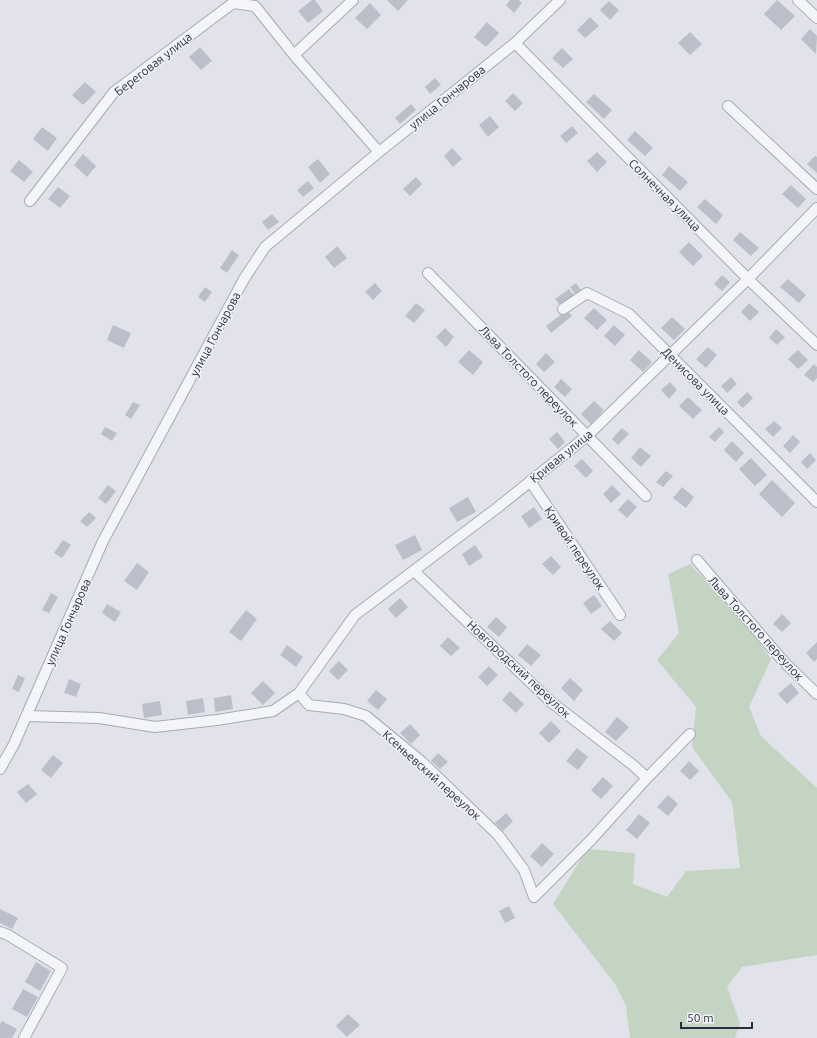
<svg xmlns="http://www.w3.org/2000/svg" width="817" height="1038" font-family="Ubuntu,sans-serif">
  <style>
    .green { fill: #c3d4c3 }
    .building { fill: #bcbeca }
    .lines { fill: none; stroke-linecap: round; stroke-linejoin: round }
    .street-casing { stroke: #a7a9b4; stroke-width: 12 }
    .street { stroke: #f4f5f8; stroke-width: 10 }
    .labels { text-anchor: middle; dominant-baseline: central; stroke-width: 3; stroke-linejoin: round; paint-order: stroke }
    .street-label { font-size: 12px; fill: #2a2d41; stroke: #f1f3f7 }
  </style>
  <rect width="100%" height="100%" fill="#e2e3ea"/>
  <path class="green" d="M690,564l56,60 25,35 -22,48 12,29 56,52v167l-75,12 -15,20 13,36 -5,15h-105l-4,-32 -11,-22 -62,-80 34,-55 48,4 -2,31 34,13 19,-26 54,-3 -8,-66 -40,-55 4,-40 -39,-47 22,-27 -11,-59z"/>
  <path class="building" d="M312,0h3l8,11 -15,12 -10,-12z
    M387,0h21l-10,11z
    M510,0h9l3,3 -8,10 -8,-8z
    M777,0l18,16 -14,14 -17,-16z
    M609,1l10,9 -9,10 -10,-10z
    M370,3l11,12 -14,14 -12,-11z
    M590,17l9,9 -14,12 -8,-8z
    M487,22l12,11 -13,14 -12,-10z
    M810,29l7,7 -1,18 -15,-15z
    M690,32l12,12 -12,11 -12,-12z
    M200,47l12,14 -11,9 -12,-13z
    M562,48l11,11 -10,9 -11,-10z
    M435,78l6,7 -11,9 -5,-7z
    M85,82l11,10 -13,13 -11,-10z
    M513,93l10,10 -8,8 -10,-10z
    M594,94l18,16 -8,9 -18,-17z
    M411,104l5,6 -16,14 -5,-6z
    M490,116l9,11 -11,10 -9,-12z
    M572,126l6,7 -12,10 -6,-7z
    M42,127l15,11 -9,13 -15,-12z
    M635,131l18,17 -8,8 -18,-16z
    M452,148l10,11 -9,8 -9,-11z
    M597,152l10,10 -10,10 -10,-11z
    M83,154l13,12 -9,11 -13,-12z
    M815,156l2,1v16l-10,-9z
    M318,159l12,15 -10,9 -12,-16z
    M19,160l14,12 -9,10 -14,-11z
    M669,166l19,16 -8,9 -18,-16z
    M416,177l6,7 -12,12 -7,-7z
    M308,181l6,7 -11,9 -6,-7z
    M791,185l15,14 -8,9 -16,-14z
    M58,187l12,9 -10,12 -12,-9z
    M705,199l18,16 -7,9 -19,-17z
    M272,214l7,8 -11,8 -6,-8z
    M740,232l19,16 -8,8 -18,-16z
    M689,242l14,14 -10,10 -14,-14z
    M337,246l10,12 -13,10 -9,-11z
    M232,250l7,5 -12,18 -7,-5z
    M722,275l8,7 -8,9 -8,-7z
    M788,279l18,16 -7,8 -19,-16z
    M375,283l7,8 -9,9 -8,-8z
    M576,283l5,7 -6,4 -5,-7z
    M205,287l7,5 -7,10 -7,-5z
    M569,289l5,6 -14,10 -5,-6z
    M416,303l9,7 -11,13 -9,-7z
    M749,303l10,9 -9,9 -9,-9z
    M594,308l13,12 -10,10 -13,-12z
    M567,310l5,6 -21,17 -5,-7z
    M672,317l13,12 -11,11 -13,-12z
    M113,325l18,8 -7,15 -17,-8z
    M614,325l11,10 -10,11 -11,-10z
    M445,328l9,9 -8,10 -10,-10z
    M776,329l9,8 -8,8 -8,-7z
    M708,347l9,8 -11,13 -10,-9z
    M469,350l14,12 -10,13 -15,-13z
    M639,350l13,12 -9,10 -13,-12z
    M798,350l10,10 -10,9 -10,-10z
    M546,353l9,9 -11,10 -8,-8z
    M814,364l3,3v11l-4,4 -9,-7z
    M731,377l6,7 -10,9 -6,-7z
    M561,379l11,10 -7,8 -11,-10z
    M670,382l7,8 -8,9 -8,-9z
    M747,392l6,6 -10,10 -6,-6z
    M688,397l14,13 -9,9 -14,-13z
    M594,401l10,9 -13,14 -10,-10z
    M133,402l7,3 -9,14 -6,-4z
    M774,421l8,7 -9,9 -8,-8z
    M105,427l12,6 -5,8 -11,-7z
    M719,427l5,5 -9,10 -6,-5z
    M622,428l7,6 -11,11 -6,-6z
    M557,432l8,10 -7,7 -9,-10z
    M793,435l7,7 -10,11 -7,-7z
    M732,441l12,12 -8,9 -12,-12z
    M640,447l11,9 -10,11 -10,-9z
    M810,453l6,7 -9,9 -6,-7z
    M751,458l16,17 -12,11 -16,-17z
    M582,459l11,12 -7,7 -12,-12z
    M666,471l7,5 -10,11 -7,-5z
    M772,480l23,23 -13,14 -23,-23z
    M108,485l8,6 -10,13 -8,-6z
    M612,485l9,9 -10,9 -8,-9z
    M682,487l12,10 -8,11 -13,-10z
    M468,497l8,15 -19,10 -8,-14z
    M628,499l9,8 -10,11 -9,-8z
    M534,507l8,12 -13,9 -8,-12z
    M89,512l7,6 -9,9 -7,-6z
    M415,535l7,15 -19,10 -8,-15z
    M63,540l8,5 -9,13 -8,-5z
    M475,545l8,12 -14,9 -7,-12z
    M551,556l10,11 -8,8 -11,-11z
    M137,563l12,9 -12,18 -13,-9z
    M51,593l7,4 -9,16 -7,-3z
    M594,595l8,11 -11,8 -8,-11z
    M400,598l8,9 -12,11 -8,-9z
    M107,604l14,8 -6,10 -13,-9z
    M246,610l11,9 -16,22 -12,-9z
    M782,614l9,9 -9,9 -9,-8z
    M496,617l11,10 -8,10 -12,-10z
    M610,621l12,12 -8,8 -13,-12z
    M448,637l12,11 -9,8 -11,-10z
    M817,642v17l-3,3 -8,-9z
    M527,644l14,11 -10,11 -13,-11z
    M287,645l16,12 -7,10 -16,-12z
    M339,661l9,9 -10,10 -9,-9z
    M489,666l9,9 -11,11 -9,-9z
    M18,675l7,3 -6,14 -7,-3z
    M570,678l13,12 -9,11 -13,-13z
    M69,679l12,5 -5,13 -12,-4z
    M263,681l12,12 -12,12 -12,-12z
    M791,683l8,10 -12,11 -9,-10z
    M376,690l11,9 -9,11 -11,-9z
    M510,691l14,13 -8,9 -14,-13z
    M231,695l2,14 -18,3 -1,-14z
    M203,698l2,14 -17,3 -2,-14z
    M160,701l2,14 -18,3 -2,-14z
    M617,717l12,10 -13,14 -11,-9z
    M551,721l10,10 -12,12 -10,-10z
    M410,724l10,11 -9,9 -11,-11z
    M577,748l11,9 -10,13 -12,-9z
    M438,753l10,9 -8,7 -9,-8z
    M53,755l10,8 -12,15 -10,-8z
    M689,761l10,10 -9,9 -10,-9z
    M603,777l10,9 -12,13 -10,-9z
    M28,784l9,10 -11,9 -9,-11z
    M668,795l10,9 -10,12 -11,-9z
    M506,813l7,8 -10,10 -8,-8z
    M639,814l11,9 -13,16 -11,-9z
    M542,843l12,11 -12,13 -12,-11z
    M509,906l6,12 -10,5 -6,-12z
    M0,909l18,9 -6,11 -12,-6z
    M36,962l15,9 -11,20 -15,-9z
    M23,989l15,8 -11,20 -15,-8z
    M348,1014l12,11 -13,12 -11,-11z
    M2,1021l15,8 -5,9h-12v-14z"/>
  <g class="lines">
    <defs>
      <path id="street" d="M798,0l19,18
        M515,43l233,236 69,66
        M294,55l59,-55
        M728,106l89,83
        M30,201l84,-109 119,-89 22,3 39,49 85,97
        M428,273l218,223
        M563,309l24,-16 42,21 188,188
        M530,481l90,134
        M697,560l87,102 33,32
        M414,571l137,131 83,64 13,12
        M299,693l10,12 35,4 22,7 56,46 77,74 25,34 10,27 57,-57 56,-62 43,-44
        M27,716l72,2 56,9 62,-7 56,-9 26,-18 56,-78 142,-107 90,-72 161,-157 69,-71
        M0,769l14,-25 89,-203 141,-262 21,-32 114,-95 136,-109 45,-43
        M0,932l8,3 54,33 -38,70"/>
    </defs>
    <use href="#street" class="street-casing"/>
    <use href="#street" class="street"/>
  </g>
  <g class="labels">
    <g class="street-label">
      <text transform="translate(153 64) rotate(-38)">Береговая улица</text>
      <text transform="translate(447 97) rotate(-39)">улица Гончарова</text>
      <text transform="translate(665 195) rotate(45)">Солнечная улица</text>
      <text transform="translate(215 334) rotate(-62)">улица Гончарова</text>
      <text transform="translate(529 376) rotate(46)">Льва Толстого переулок</text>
      <text transform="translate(696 381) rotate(45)">Денисова улица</text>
      <text transform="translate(561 456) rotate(-39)">Кривая улица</text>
      <text transform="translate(575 548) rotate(56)">Кривой переулок</text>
      <text transform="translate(68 622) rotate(-66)">улица Гончарова</text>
      <text transform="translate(756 628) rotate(48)">Льва Толстого переулок</text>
      <text transform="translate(519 669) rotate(43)">Новгородский переулок</text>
      <text transform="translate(432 775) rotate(42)">Ксеньевский переулок</text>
    </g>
  </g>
  <path d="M681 1022v6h71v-6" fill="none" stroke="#2a2d41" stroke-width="2"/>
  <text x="687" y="1022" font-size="12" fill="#2a2d41" stroke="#f1f3f7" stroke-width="3" paint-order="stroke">50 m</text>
</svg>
